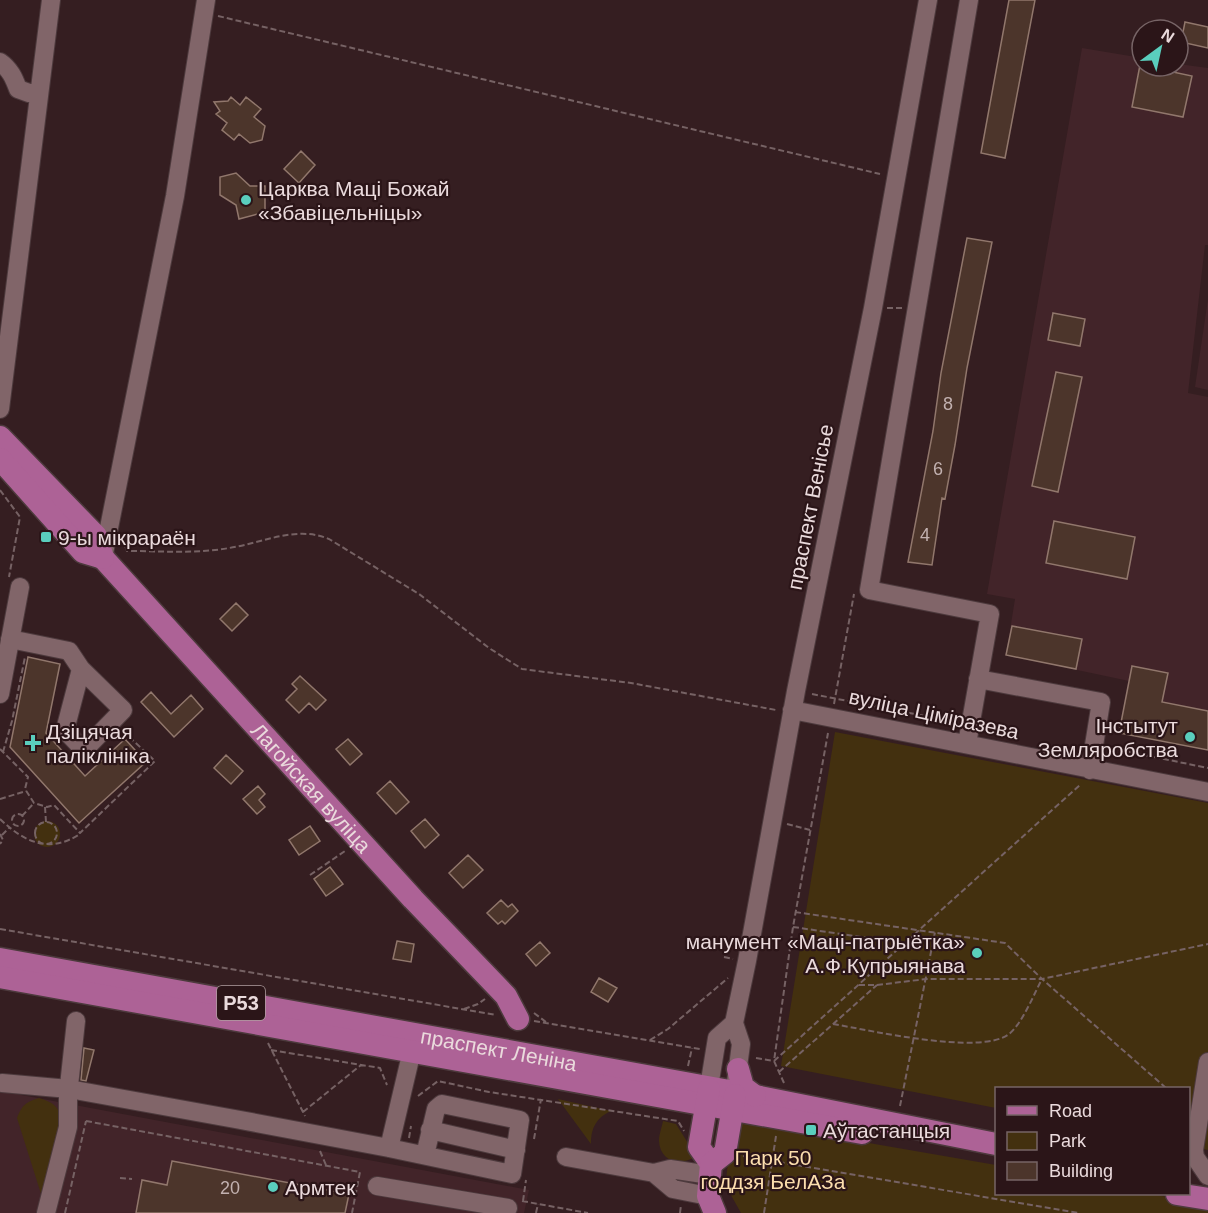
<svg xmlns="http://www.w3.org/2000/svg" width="1208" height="1213" font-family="Arial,sans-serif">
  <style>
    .built { fill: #422429 }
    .green { fill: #43300f }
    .building { fill: #4c352b; stroke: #91776c; stroke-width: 1.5 }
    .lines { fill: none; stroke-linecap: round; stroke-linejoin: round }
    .minor-casing { stroke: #4d3a3d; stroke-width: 20 }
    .major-casing { stroke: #4d3a3d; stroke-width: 25 }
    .path { stroke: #766264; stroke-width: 2; stroke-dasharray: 6 3; stroke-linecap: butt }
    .minor { stroke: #816569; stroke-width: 18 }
    .major { stroke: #ad6296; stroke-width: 22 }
    .poi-dot { fill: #5acebd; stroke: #2b1518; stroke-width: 2 }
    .labels { text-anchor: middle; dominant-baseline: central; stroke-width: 4.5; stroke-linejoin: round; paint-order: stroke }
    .number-label { font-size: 18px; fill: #c2b1b0 }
    .shield { fill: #2b1518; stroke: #b19fa1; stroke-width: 1.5 }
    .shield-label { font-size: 20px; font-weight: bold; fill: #eadadc }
    .poi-label { font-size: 21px; fill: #eadadc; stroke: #2b1518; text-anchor: start }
    .street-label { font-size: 21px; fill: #eadadc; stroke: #2b1518 }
    .park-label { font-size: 21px; fill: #fcdeae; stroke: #2b1518 }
  </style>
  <rect width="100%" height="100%" fill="#351e21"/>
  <path class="built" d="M1082,48l60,10v8h36v-2l30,4v177h-3l-17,148 20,4v353l-89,-17 10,-52 -123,-26 9,-56 -28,-5z
    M1208,299v91l-13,-3z
    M0,1091l529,99 -5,23h-524z"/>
  <path class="green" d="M835,732l373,71v347l-19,-4 -1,-58h-192v20l-215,-42z
    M34 834a13 13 0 1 1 26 0a13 13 0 1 1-26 0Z
    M39,1098c6,2 13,4 17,9 14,15 -8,71 -14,90l-25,-79c5,-13 9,-16 22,-20z
    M558,1099l53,12c-15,7 -20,17 -20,33z
    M663,1121l13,3 20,32c-15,11 -36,6 -37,-15 0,-7 3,-14 4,-20z
    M748,1122l248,43v29h155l57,10v9h-467l-14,-25 -1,-7 4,-39 10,-18z"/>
  <path class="building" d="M1009,0h26l-30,158 -24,-5z
    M1185,22l23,5v21l-27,-6z
    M1140,65l52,11 -9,41 -51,-10z
    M231,97l9,8 6,-8 15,12 -7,8 11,9 -3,14 -12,3 -11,-9 -5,6 -12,-10 5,-7 -11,-9 4,-3 -6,-9 14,-1z
    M301,151l14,14 -16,18 -15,-14z
    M236,173l14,13h15v26l-26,7 -3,-14 -16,-10v-18z
    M967,238l25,4 -25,126 -12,77 -10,54 -3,-1 -10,67 -24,-3 25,-131 8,-58z
    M1053,313l32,6 -5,27 -32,-6z
    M1056,372l26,5 -24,115 -26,-6z
    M1054,521l81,16 -8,42 -81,-16z
    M236,603l12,12 -16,16 -12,-12z
    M1012,626l70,13 -6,30 -70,-14z
    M28,657l32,7 -14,69 39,43 40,-37 21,23 -67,61 -69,-76z
    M1132,666l36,7 -6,29 46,9v39l-89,-17z
    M300,676l26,24 -10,10 -7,-7 -10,10 -13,-13 11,-11 -5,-5z
    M151,692l20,22 20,-19 12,14 -29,28 -33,-35z
    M348,739l14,15 -12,11 -14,-16z
    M226,755l17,16 -12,13 -17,-16z
    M390,781l19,21 -13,12 -19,-21z
    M258,786l7,8 -6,6 6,7 -8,7 -14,-15z
    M425,819l14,16 -14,13 -14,-17z
    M310,826l10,15 -21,14 -10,-15z
    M468,855l15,15 -20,18 -14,-15z
    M330,867l13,17 -17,12 -12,-17z
    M501,900l7,7 4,-3 6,7 -13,13 -3,-3 -4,3 -11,-11z
    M397,941l17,3 -3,18 -18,-3z
    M540,942l10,11 -14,13 -10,-12z
    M599,978l18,10 -9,14 -17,-10z
    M84,1048l10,2 -8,31 -5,-1z
    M172,1161l177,33 -4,19h-209l6,-33 25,5z"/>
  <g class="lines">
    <defs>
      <path id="minor" d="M0,62c10,7 14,16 18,27l11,4
        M0,409l51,-409
        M103,558l72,-362 31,-196
        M10,639l59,12 12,18 -16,61 19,20 39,-40 -42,-41
        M978,679l123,23 -11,68
        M0,694l20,-107
        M792,710l416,82
        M967,744l23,-130 -121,-24 100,-590
        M1208,1062l-14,88 1,7 13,19
        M736,1082l5,-38 -7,-21 13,-62 49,-270 77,-383 55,-308
        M2,1083l67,6 166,30 154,29 123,26 8,-54 -78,-16 -6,5 -11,46
        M709,1087l8,-49 17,-15
        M430,1130l86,20
        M389,1148l26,-110
        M566,1157l88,16 16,-4 40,6
        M654,1173l19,16 35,7
        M377,1186l131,22
        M46,1213l22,-86v-32l8,-74"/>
      <g id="major">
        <path id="s1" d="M0,437l96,99 7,22 310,341 93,97 12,23"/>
        <path d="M0,459l83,93 20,6"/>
        <path id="s2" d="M0,959l735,133 261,52"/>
        <path d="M0,977l862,156"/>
        <path d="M738,1069l5,18 12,9"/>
        <path d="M709,1089l-10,58 12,17 -3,32 7,17"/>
        <path d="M711,1164l14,-11 10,-58"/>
        <path d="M1177,1194l31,5"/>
      </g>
    </defs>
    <use href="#minor" class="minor-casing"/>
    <use href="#major" class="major-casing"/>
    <path class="path" d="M218,16l662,158
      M887,308h15
      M0,490l20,27 -11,60
      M122,538l5,13c34,0 69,3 102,-3 34,-5 67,-23 100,-9l90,55 70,54 33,21 109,14 145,27 1,-1
      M812,694l144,28
      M834,704l20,-110
      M1110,748l98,20
      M0,749l28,28 -3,12 9,14 13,4 7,-2 26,28 75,-72 -31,-29
      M3,752l9,-31 13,-64
      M0,799l26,-8
      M45,807l1,15
      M12 820a6 6 0 1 1 12 0a6 6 0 1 1-12 0Z
      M22,816l12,-13
      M0,819c24,23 49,35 80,15
      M35 833a11 11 0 1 1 22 0a11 11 0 1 1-22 0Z
      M787,824l23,6
      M0,834l3,6 -3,4
      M2,835l8,-8
      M310,875l35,-24
      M795,912l210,31 37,36 124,109
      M793,927l110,16
      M0,929l496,86
      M724,957l9,2
      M859,985h18l49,-6h116l166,-35
      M464,1009l14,-5 7,-5
      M534,1013l12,9
      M534,1021l166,28
      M833,1024c36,6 148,32 176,10 13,-10 25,-40 33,-55
      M650,1040l18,-11 60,-51
      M268,1043l37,73
      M271,1050l109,18 7,17
      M756,1058l18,3
      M774,1061l307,-277
      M688,1066l4,-18
      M779,1072l98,-87
      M784,1083l-10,-22 19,-134 35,-194
      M418,1096l20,-15 51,11 189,29 6,10
      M900,1106l35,-174
      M303,1112l58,-47
      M86,1121l274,51 -8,41
      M409,1138l2,-12
      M534,1139l7,-40
      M320,1151l6,14
      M743,1156l336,57
      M120,1178l12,1
      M522,1201l66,12
      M523,1201l3,-21
      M65,1213l21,-92
      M536,1213l2,-9
      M680,1213l1,-8
      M764,1213l12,-77"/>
    <use href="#minor" class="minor"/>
    <use href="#major" class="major"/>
  </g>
  <g class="poi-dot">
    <circle cx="246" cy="200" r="6"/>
    <rect x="40" y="531" width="12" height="12" rx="3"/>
    <circle cx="1190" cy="737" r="6"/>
    <path d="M30 734h6v6h6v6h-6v6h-6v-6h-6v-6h6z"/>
    <circle cx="977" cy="953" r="6"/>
    <rect x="805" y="1124" width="12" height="12" rx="3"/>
    <circle cx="273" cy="1187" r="6"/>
  </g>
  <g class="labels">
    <g class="number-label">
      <text x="948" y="404">8</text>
      <text x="938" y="469">6</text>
      <text x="925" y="535">4</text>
      <text x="230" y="1188">20</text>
    </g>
    <rect class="shield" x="217" y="986" width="48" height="34" rx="4.5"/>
    <g class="shield-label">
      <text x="241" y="1003">Р53</text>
    </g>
    <g class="poi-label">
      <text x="258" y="188">Царква Маці Божай<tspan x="258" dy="24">«Збавіцельніцы»</tspan></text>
      <text x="58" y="537">9-ы мікрараён</text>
      <text x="1178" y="725" text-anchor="end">Інстытут<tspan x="1178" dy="24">Земляробства</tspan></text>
      <text x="46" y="731">Дзіцячая<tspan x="46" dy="24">паліклініка</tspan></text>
      <text x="965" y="941" text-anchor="end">манумент «Маці-патрыётка»<tspan x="965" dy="24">А.Ф.Купрыянава</tspan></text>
      <text x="823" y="1130">Аўтастанцыя</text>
      <text x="285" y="1187">Армтек</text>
    </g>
    <g class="street-label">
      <text transform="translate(810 507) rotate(-79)">праспект Венісье</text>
      <text transform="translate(934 714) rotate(12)">вуліца Ціміразева</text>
      <text stroke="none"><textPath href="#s1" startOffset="471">Лагойская вуліца</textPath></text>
      <text stroke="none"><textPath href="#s2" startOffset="507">праспект Леніна</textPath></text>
    </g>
    <g class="park-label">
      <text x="773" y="1157">Парк 50<tspan x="773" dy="24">годдзя БелАЗа</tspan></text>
    </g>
  </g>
  <rect x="995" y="1087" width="195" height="108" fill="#2b1518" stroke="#776466" stroke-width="1.5"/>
  <rect x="1007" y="1106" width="30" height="9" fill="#ad6296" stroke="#776466" stroke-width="1.5"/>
  <text x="1049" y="1117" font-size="18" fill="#eadadc">Road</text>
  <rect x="1007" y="1132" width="30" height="18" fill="#43300f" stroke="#776466" stroke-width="1.5"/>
  <text x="1049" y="1147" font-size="18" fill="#eadadc">Park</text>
  <rect x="1007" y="1162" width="30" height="18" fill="#4c352b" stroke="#776466" stroke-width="1.5"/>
  <text x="1049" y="1177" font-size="18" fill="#eadadc">Building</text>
  <g transform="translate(1160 48) rotate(33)"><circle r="28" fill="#2b1518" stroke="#776466" stroke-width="1.5"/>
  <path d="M0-4.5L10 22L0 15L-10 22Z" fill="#5acebd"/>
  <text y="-9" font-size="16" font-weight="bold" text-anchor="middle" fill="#eadadc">N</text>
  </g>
</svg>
